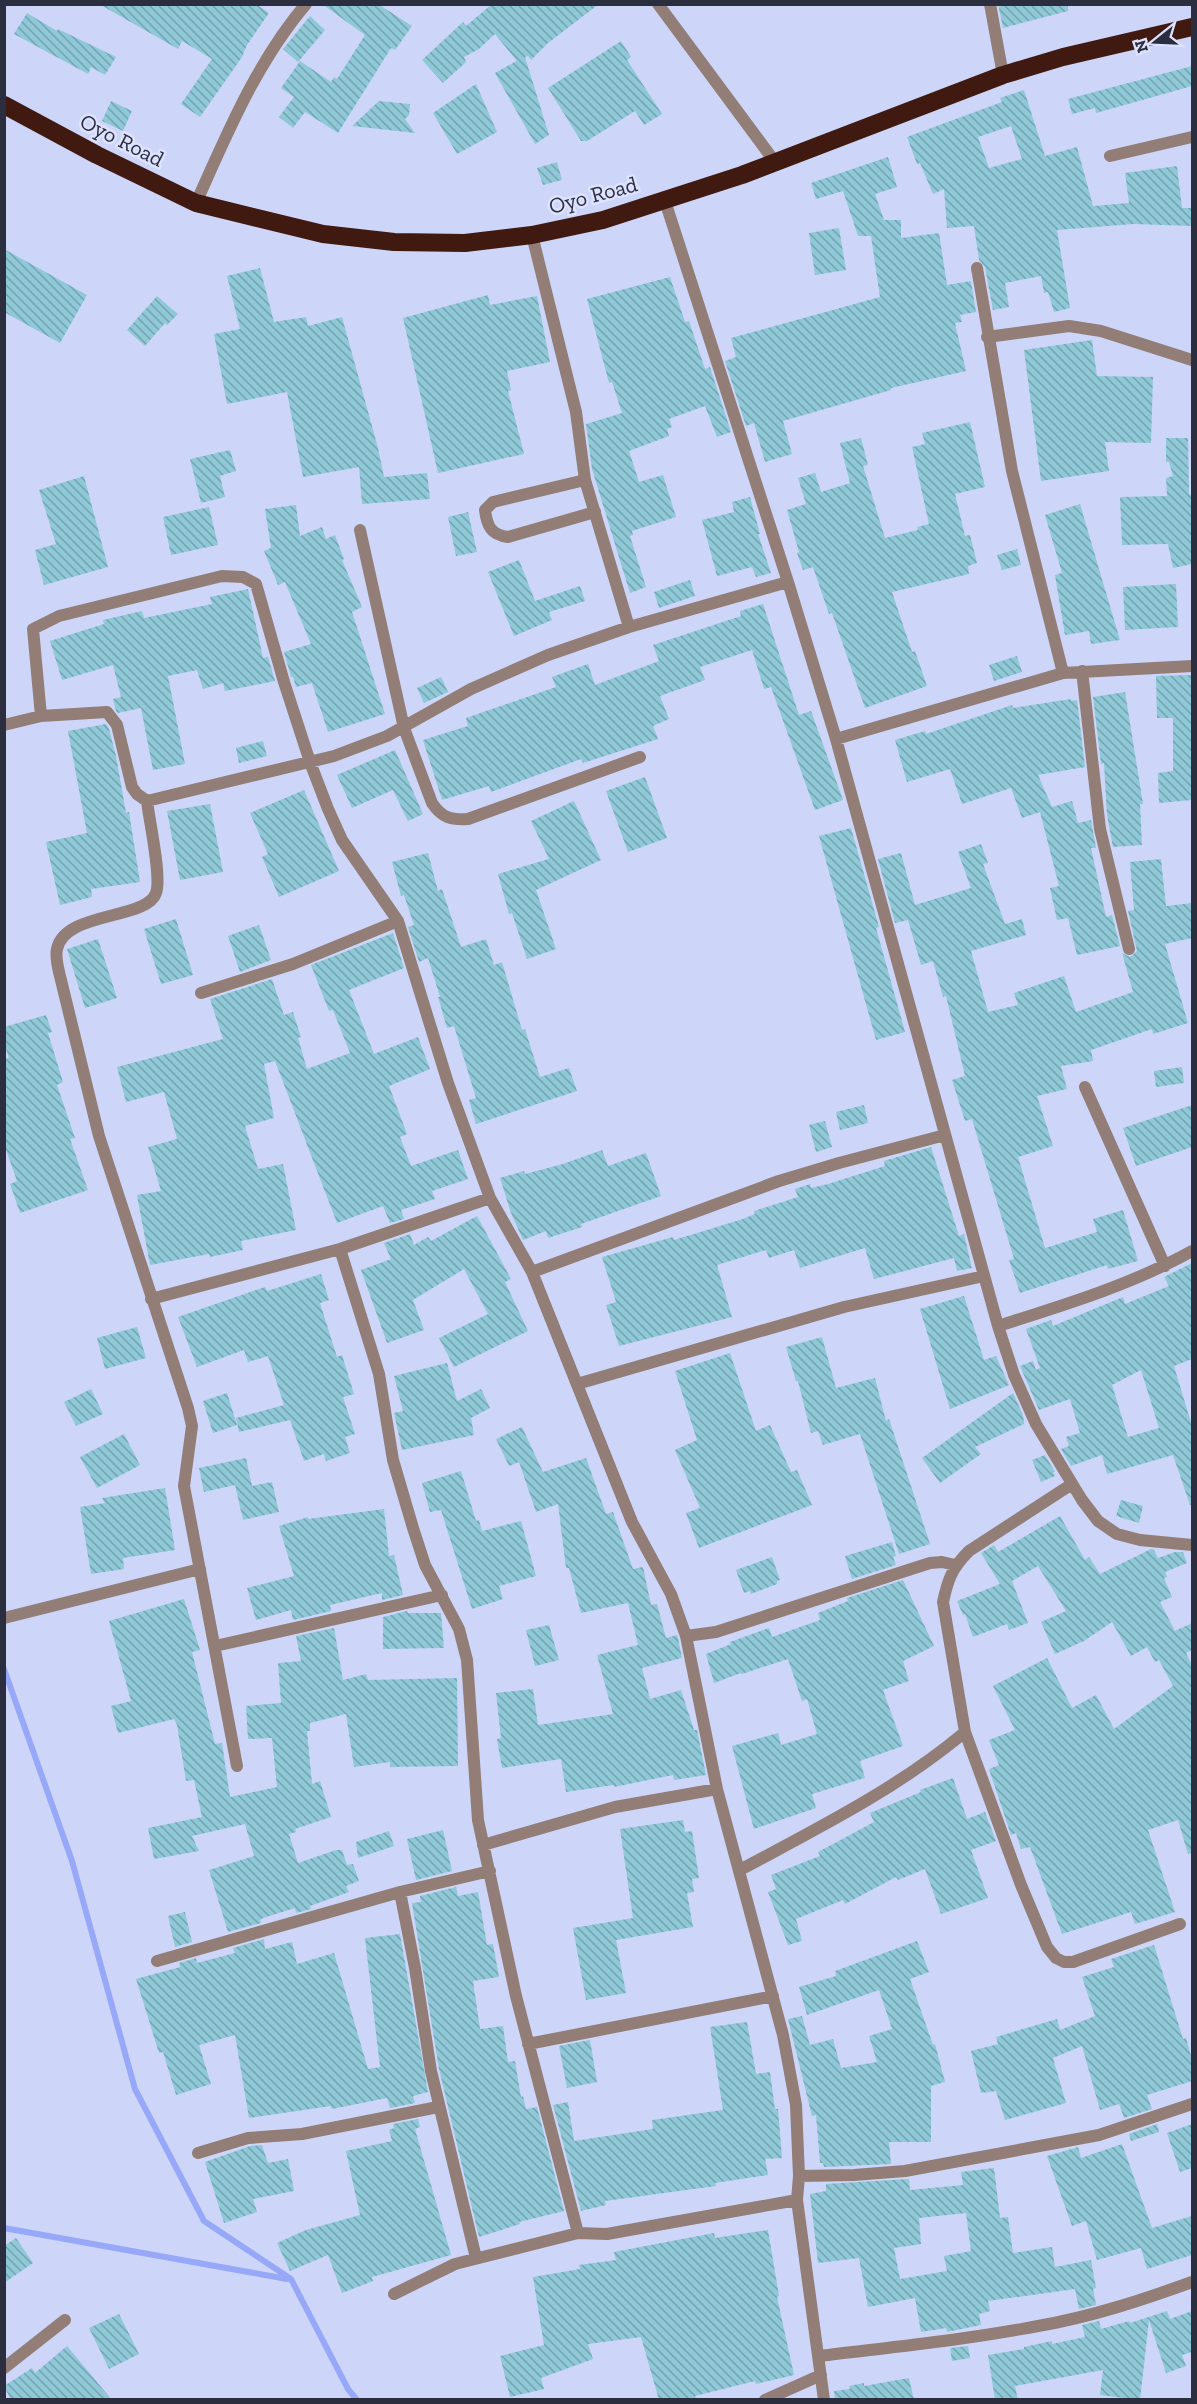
<svg xmlns="http://www.w3.org/2000/svg" width="1197" height="2404" font-family="'Zilla Slab',serif">
  <style>
    .lines { fill: none; stroke-linecap: round; stroke-linejoin: round }
    .stream { stroke: #98a8f8; stroke-width: 6 }
    .building { fill: url(#building-back-hatch); fill-rule: evenodd }
    .lane { stroke: #927d77; stroke-width: 12 }
    .street { stroke: #927d77; stroke-width: 12 }
    .highway { stroke: #401a11; stroke-width: 18 }
    .labels { text-anchor: middle; dominant-baseline: central; stroke-width: 5; stroke-linejoin: round; paint-order: stroke }
    .street-label { font-size: 22px; fill: #2b2e3f; stroke: #dde3fe }
  </style>
  <defs>
    <pattern id="building-back-hatch" width="6" height="6" patternUnits="userSpaceOnUse" patternTransform="scale(1.5)"><rect width="6" height="6" fill="#8fc8d6"/><path d="M-1 5l2 2M0 0l6 6M5-1l2 2" fill="none" stroke="#75a3af"/></pattern>
  </defs>
  <rect width="100%" height="100%" fill="#cdd6f9"/>
  <g class="lines">
    <path class="stream" d="M4,1669l68,192 63,228 69,132 87,58 57,110 9,11
      M4,2228l283,51"/>
  </g>
  <path class="building" d="M99,4h157l13,9 -22,32 -5,12 -42,60 -19,-13 31,-45 -30,-18 -4,8z
    M322,4h56l34,22 -17,24 -4,-2 -53,85 -33,-21 -12,16 -14,-11 15,-20 -13,-9 19,-27 31,21 3,-5 3,2 28,-44z
    M492,4h107l-51,39 -17,17 -3,-4 -3,1 24,78 -14,9 -40,-71 25,-14 -3,2 -22,-27 -16,15 -15,8 2,5 -23,21 -21,-23 41,-38 3,4z
    M998,4h70v7l-65,17z
    M27,13l30,18 1,-2 58,28 -11,18 -14,-8 -3,7 -74,-40z
    M310,16l15,14 -27,32 -15,-13z
    M621,41l10,16 -4,3 35,54 -18,11 -9,-14 -48,30h-6l-33,-53z
    M1192,66v20l-96,27 -1,-5 -23,6 -4,-15z
    M476,84l21,48 -40,22 -24,-41z
    M1024,90l21,66 32,-9 16,59 36,-3 -4,-30 52,-7 5,42h10v18l-59,-2 -76,6 13,78 -16,4 -6,-20 -4,1 -3,-17 -36,7 4,24 -16,3 -8,-43 -6,-7 -5,-34 -27,2 -3,-39 -11,5 -13,-31 -3,1 -10,-27 95,-35 -2,-4zM1011,126l11,33 -33,9 -11,-31z
    M111,101l21,10 -9,20 -21,-10z
    M379,101l31,3 -1,11 -4,4 10,14 -63,-7z
    M888,157l9,30 -22,7 9,26h17v18l38,-5 8,52 24,-4 5,31 -16,3 2,7 -7,1 11,48 -75,17v2l-108,31 9,33 -27,8 -11,-39 -8,3 -21,-65 11,-4 -5,-19 149,-41 -9,-61h-13l-15,-45 -27,8 -5,-16z
    M557,162l5,18 -19,5 -6,-17z
    M839,228l7,42 -31,5 -6,-42z
    M4,249l83,46 -27,48 -56,-31z
    M260,268l14,54 32,-5 2,9 34,-9 36,131 6,29 43,-4 3,26 -68,5 -3,-37 -56,10 -16,-85 -60,12 -13,-70 26,-5 -13,-53z
    M670,277l15,45 4,-1 16,48 5,-2 21,65 -14,5 -12,-31 -36,13 3,8 -5,2 2,7 -40,15 10,31 24,-7 13,42 -44,14 1,4 -3,1 16,51 -16,6 -38,-124 -6,-45 36,-11 -10,-31 -3,1 -22,-84z
    M488,295l2,10 47,-9 13,66 -43,9 4,19 -3,1 16,63 -86,19 -35,-155z
    M157,296l21,18 -11,11 -2,-2 -20,23 -18,-16z
    M1092,340l5,36 56,1 -2,66 -46,-1 4,29 -68,10 -17,-131z
    M970,422l15,65 -30,7 10,42 5,-1 7,28 -9,3 1,8 -77,18 20,60 3,-1 12,35 -62,22 -33,-95 -3,1 -16,-47 -10,3 -6,-17 2,-1 -12,-42 19,-6 -8,-26 17,-5 6,19 29,-9 -10,-40 21,-5 7,27 -5,1 22,72 33,-8 -1,-3 12,-3 -17,-77 13,-3 -3,-11z
    M1166,438h22l1,57 3,-1v70l-19,4 -5,-24 -46,1 -2,-48 47,-1 -1,-18 7,-2 -4,-14h-3z
    M230,450l6,21 -16,5 5,21 -24,6 -11,-44z
    M84,476l24,91 -64,18 -9,-35 21,-6 -17,-54z
    M750,497l10,37h-2l13,39 -15,4 -4,-10 -35,9 -15,-56 32,-8 -2,-10z
    M1080,504l24,82 16,54 -29,4 -2,-13 -24,4 -10,-60 7,-2 -17,-58z
    M296,505l4,31 22,-9 4,12 9,-4 9,24 -2,1 20,47 -10,5 33,102 -57,18 -16,-49 -16,4 -3,-10h-2l-7,-25 27,-8 -26,-62 -7,3 -14,-34 7,-3 -6,-39z
    M209,507l9,38 -47,10 -8,-38z
    M468,512l9,40 -21,4 -8,-39z
    M1017,549l4,16 -19,5 -5,-15z
    M519,560l16,41 45,-15 5,15 -36,11 3,8 -38,16 -26,-64z
    M690,580l5,16 -36,12 -5,-16z
    M1176,584l2,43 -53,3 -2,-43z
    M248,589l15,69 5,-1 7,24 -50,10 -2,-8 -20,6 -6,-19 -29,6 17,88 -32,6 -12,-62 -23,5 -2,-2 -3,-12 8,-2 -8,-32 -51,15 -12,-39 54,-17 -1,-4 39,-9 2,7 68,-14 -2,-7z
    M763,604l36,111 12,-4 32,89 -28,10 -44,-123 -7,2 -12,-39 -52,17 5,13 -45,16 9,23 -16,7 5,13 -75,24 -2,-4 -90,33 -2,-6 -47,14 -19,-60 45,-14 -2,-8 90,-31 -4,-10 36,-13 7,21 64,-24 -6,-16 88,-29 -1,-5z
    M1017,656l5,16 -28,9 -5,-16z
    M1192,675v125l-33,3 -1,-30 15,-2v-53h-16l-1,-42z
    M441,677l7,15 -24,11 -7,-15z
    M1125,692l18,112h-3l2,41 -29,2 -6,-32 -3,-52 -3,1 -8,-67z
    M1071,699v2l6,-1 8,67 -47,8 14,32 20,-6 6,22 13,-3 5,28h-5l15,69 6,-2 8,31 -43,9 -9,-37 -11,2 -7,-32 9,-2 -19,-74 -18,6 -11,-30 -49,16 -12,-35 -43,13 -12,-42 30,-9 1,3 86,-29 1,3z
    M106,724l3,5 7,27 10,57 3,-1 11,70 -49,7 1,8 -32,8 -14,-63 41,-9 -19,-102z
    M263,741l4,15 -28,7 -3,-15z
    M395,750l28,64 -15,7 -15,-31 -41,18 -15,-33z
    M645,777l22,61 -39,14 -22,-61z
    M304,790l35,81 -60,26 -17,-40 6,-3 -18,-41z
    M574,801l27,59 -65,30 20,59 -29,10 -15,-46 -3,1 -11,-40 51,-15 -18,-38z
    M210,804l13,68 -43,8 -13,-69z
    M851,828l28,99 -3,1 29,104 -29,8 -57,-204z
    M981,844l7,19 -5,1 22,60 17,-5 4,16 -55,16 17,61 30,-7 -4,-12 50,-17 12,36 57,-20 -11,-39 8,4 7,-6 -9,-40 6,-1 -4,-48 31,-3 5,47 26,-3v35l-27,6 23,79 -35,11 -1,-5 -61,21 2,11 -32,5 6,23 -30,7 16,50 -35,11 27,91 52,-16 -4,-13 30,-9 15,51 -30,8 -1,-4 -87,28 -11,-33 5,-1 -42,-140 -7,2 -13,-41 13,-4 -19,-80 -3,1 -10,-36 -12,4 -13,-45 -13,3 -17,-64 23,-6 14,52 56,-17 -13,-36z
    M428,853l10,38 4,-2 19,58 25,-8 8,26 8,-3 20,68 3,-1 15,48 29,-9 8,23 -101,33 -7,-24 7,-2 -22,-72 -7,2 -9,-31h2l-12,-39 -9,4 -11,-35 6,-2 -10,-30 -3,1 -9,-34z
    M176,919l17,56 -32,9 -17,-55z
    M259,925l12,35 -31,12 -12,-36z
    M393,933l11,35 -55,22 25,64 44,-17 12,32 -41,17 18,48 -7,3 11,29 47,-16 10,29 -36,12 3,8 -34,11 3,9 -14,4 -7,-17 -46,17 -62,-162 -11,3 10,54 -29,8 13,43 25,-5 13,66 -55,11 2,9 -33,7 -1,-3 -59,11 -13,-70 24,-4 -13,-44 29,-8 -13,-47 -38,10 -9,-35 106,-28 -13,-40 62,-20 12,36 9,-3 8,25 -3,1 9,31 43,-16 -17,-43 -4,1 -18,-46z
    M98,939l19,59 -32,10 -18,-59z
    M46,1015l6,17 -4,1 15,49 -6,3 18,53 -5,1 18,51 -68,23 -10,-29 7,-3 -13,-37v-85l5,-1 -5,-15v-16z
    M1182,1067l2,16 -28,4 -2,-16z
    M864,1105l4,18 -28,7 -4,-18z
    M1192,1105v42l-56,19 -13,-38z
    M825,1121l7,26 -16,5 -7,-27z
    M931,1147l28,89 5,-2 8,34 -15,3 -3,-13 -80,21 -9,-31 -65,20 -6,-18 -25,8 -3,-8 -49,15 15,52 -113,29 -13,-41 10,-3 -14,-45 71,-20 1,3 69,-21 12,-5 -1,-3 44,-14 -3,-8 15,-5 1,4 17,-4 57,-18 -1,-5z
    M602,1150l6,16 38,-13 15,43 -80,28 1,3 -34,11 -2,-7 -23,9 -12,-27 -11,-35 24,-7 1,3 38,-10z
    M477,1216l34,63 -6,3 23,49 -74,36 -15,-29 49,-24 -24,-45 -51,31 11,30 -37,13 -26,-73 30,-11 -7,-16 26,-9 4,11 14,-8 3,4z
    M1192,1263v96l-18,7 18,60v79h-2l-17,-50 -66,19 -5,-19 -31,11 -10,-17 8,-3 -3,-9 14,-4 -10,-34 -31,11 -19,-44 13,-5 3,9 4,-2 -14,-39 25,-9 2,6 70,-29 2,7 44,-18 -5,-9zM1141,1370l18,58 -31,9 -16,-52z
    M321,1274l8,26 -9,3 17,54 5,-2 12,39 -11,3 12,37 -10,3 5,16 -24,8 -2,-7 -20,7 -14,-41 -51,12 -3,-14 48,-13 -16,-49 -20,6 -4,-12 -47,17 -19,-50 87,-30 2,4z
    M964,1296l20,64 12,-4 13,29 -59,24 -30,-100z
    M137,1327l9,31 -41,11 -8,-31z
    M822,1337l14,51 39,-10 11,43 3,-2 41,125 -31,10 -39,-120 -37,11 -5,-14 -7,2 -13,-52h-2l-10,-34z
    M730,1353l26,78 14,-6 21,47 6,-2 15,35 -113,43 -13,-35 14,-5 -25,-58 22,-10 -22,-69z
    M447,1363l10,38 24,-12 9,19 -19,10 3,17 -72,15 -8,-37 9,-2 -9,-35z
    M91,1389l12,25 -27,12 -12,-24z
    M227,1393l10,32 -24,8 -10,-32z
    M1013,1393l10,22 1,9 -49,23 6,7 -41,29 -18,-25z
    M522,1427l21,45 43,-14 20,56 7,-2 20,57 10,-2 8,38 6,-1 9,34 11,-3 1,3 4,20 -40,10 8,31 31,-9 13,40h3l9,45 -32,5 -1,-5 -59,12v-2l-48,7 -5,-33 -59,9 -5,-29 4,-1 -5,-45 37,-4 5,36 75,-11 -16,-59 41,-10 -10,-42 -47,10 -12,-45h-3l-8,-64 -22,8 -17,-50 -10,4 -13,-27z
    M124,1434l16,31 -43,23 -17,-31z
    M1045,1455l10,17h-2l2,4 -14,6 -9,-22z
    M246,1458l6,28 20,-4 7,30 -36,8 -8,-35 -31,7 -5,-24z
    M461,1471l15,50 3,-1 3,11 39,-10 15,55 -37,10 4,13 -31,10 -31,-99 -11,2 -8,-29z
    M165,1488l10,62 -52,8 1,11 -33,5 -11,-67 25,-4 -3,-5z
    M1121,1500l22,6 -4,17 -23,-7z
    M384,1509l5,47 5,-1 9,40 -21,5v-7l-52,12 1,6 -38,9 -2,-10 -35,10 -9,-32 47,-12 -15,-50 29,-9v2z
    M1060,1516l25,44 4,-3 11,17 51,-25 3,1 4,8 17,-6h8l4,11 -22,9 2,5 -3,1 8,19 -12,5 15,29 17,-8v27l-6,3 6,12v188l-4,1 -10,-34 -30,10 27,82 -40,12 -4,-12 -69,22 -32,-87 -9,2 -5,-16 -5,2 -22,-66 10,-4 -10,-25 26,-10 -22,-44 54,-28 25,50 24,-13 18,34 59,-43 -14,-26 -4,2 -8,-15 -16,9 -19,-34 -28,19 -29,13 -14,-32 25,-11 -28,-45 -26,15 16,42 -19,7 -2,-6 -34,13 -8,-23 -2,1 -6,-14 43,-17 -19,-31 13,-8 4,7z
    M892,1542l4,14 -3,1 3,8 -44,14 -7,-23z
    M772,1557l8,23 -3,1v3l-26,10 -1,-3 -6,2 -8,-23z
    M903,1580l31,66 -31,15 6,20 -26,9 20,56 -43,15 5,17 -53,16 4,14 -62,21 -22,-83 46,-13 3,12 36,-11 -10,-35 -5,2 -14,-42 -46,15 -1,-1 -27,10 -8,-29 25,-10 -1,-2 39,-14 3,9 48,-17 -2,-7 30,-12 -1,-3z
    M184,1599l16,51 -8,2 23,92 7,-1 8,54 47,-10 -5,-49 -24,1 -2,-33 35,-3 -3,-40 23,-2 -5,-25 38,-8 9,52 23,-6 2,6 89,-2 1,88 -68,1v-5l-36,5 -8,-53 -36,9v8h-3l5,53 8,-3 11,36 -36,12 1,3 -7,2 9,29 38,-13h6l5,15 6,-1 6,17 -13,5 3,6 -39,14 1,3 -15,4 -1,-5 -32,10 -3,2 1,3 -33,9 -19,-62 45,-14 -9,-32 -53,12 7,15 -45,8 -6,-31 54,-11 -8,-37 -8,1 -9,-56 -3,-6 -56,14 -7,-27 20,-5 -22,-80z
    M407,1611l1,2h33l3,35 -61,1v-32z
    M549,1625l10,35 -24,6 -9,-36z
    M953,1778l14,41 18,-7 11,29 -25,9 17,48 -47,16 -16,-45 -27,11 -2,-3 -51,27 -2,-4 -47,19 6,22 -14,4 -20,-53 8,-3 -5,-14 49,-19 -2,-4 56,-30 -4,-9 51,-21 -1,-2z
    M683,1820l2,12 7,-1 7,47 -7,1 2,13 -7,1 6,34 -77,13 10,53 -40,7 -13,-72 60,-10 -13,-89z
    M443,1830l9,41 -36,9 -9,-41z
    M389,1831l5,15 -36,12 -2,-16z
    M456,1887l2,9 20,-4 9,53 6,-1 6,33 -26,4 7,48 23,-3 5,36 7,-1 6,36 2,-1 3,13 11,-2 27,104 -45,11 1,2 -41,13 -40,-168 -27,-166 9,-1 -1,-6z
    M185,1912l7,30 -17,5 -7,-31z
    M400,1934l28,158 -15,4 2,7 -25,5 -3,-10 -55,11 -1,-3 -82,12 -14,-83 -36,10 12,39 -35,11 -13,-43 -4,1 -23,-74 44,-12 -1,-4 17,-5 1,5 38,-10 -2,-5 31,-9 1,10 27,-7 5,22 37,-11 34,116 12,-2 -15,-129z
    M917,1941l12,31 -19,7 23,66 2,-1 10,38 -14,4v56h-42l2,22 -67,3 -1,-4h-3l-4,-48 -4,1 -24,-97 14,-3 8,29 23,-6 8,29 36,-6 -8,-26 23,-7 -13,-39 -72,25 -8,-28 37,-11 -1,-5z
    M1154,1945l29,94 3,-1 6,22v21l-45,14 5,14 -28,9 -5,-14 -19,6 -18,-64 -29,12 13,45 -61,17 -9,-29 -15,2 -10,-42 27,-7 -2,-7 61,-18 3,11 35,-14 -13,-39 32,-10 -3,-8z
    M747,2022l9,52 14,-2 5,37h3l4,49 -17,1 3,16 -53,8 1,3 -111,15 1,4 -25,6 -28,-106 15,-3 6,39 79,-12 -1,-9 71,-10 -13,-83z
    M590,2040l7,42 -30,6 -8,-42z
    M418,2119l2,8 -5,2 36,126 -79,22 1,4 -31,12 -14,-38 -38,16 -13,-28 29,-13 54,-15 -14,-64 46,-10 -3,-11 5,-2 -1,-4z
    M1157,2124l2,8 -28,9 -2,-7z
    M1192,2124v44l-12,4 -13,-39z
    M1122,2144l30,84 40,-12v39l-45,14 -6,-21 -44,12 -11,-39 -14,5 -25,-70 31,-9 3,11z
    M262,2145l6,18 20,-4 6,32 -41,8 4,13 -33,11 -19,-61 45,-16z
    M994,2168l6,50 8,-1 5,36 39,-6 3,20 36,-7 5,28 -3,1 3,16 -17,4 -4,-20 -87,12 2,10 -11,3 2,11 -34,7 -1,-4 -25,4 -6,-34 -47,9 -9,-49 -41,5 -8,-69 16,-3v-7l83,-5 1,11 53,-5 -2,-13zM966,2213l5,38 -27,5 3,15 -47,8 -6,-31 27,-4 -2,-26z
    M768,2230l11,66 -2,1 17,78 -38,9 -1,-3 -60,15 1,4h-37l-18,-63 -53,7 5,15 -52,19 3,11 -34,8 -10,-41 44,-11 -11,-68 47,-8 -1,-4 37,-5 -2,-8 100,-19 1,5z
    M16,2238l17,25 -29,20v-37z
    M1167,2311l3,8 22,-8v41l-10,3 4,11 -20,7 -17,-53 -9,80 -40,-5 3,-25 -88,16 3,14h-23l-7,-45 36,-6v-2l28,-6v3l33,-7 -3,-12 17,-4 2,8 28,-8 1,2z
    M119,2314l20,40 -30,15 -20,-41z
    M67,2346l45,54h-101l-7,-14 28,-18 3,5z
    M968,2346l2,12 -18,3 -2,-13z
    M909,2378l5,22h-79l-1,-9 16,-2 -1,-3 15,-3v3z"/>
  <g class="lines">
    <path class="lane" d="M1110,156l82,-19
      M585,480l-92,22 -8,8c2,16 6,25 23,27l87,-25"/>
    <path class="street" d="M658,4l117,158
      M990,4l13,71
      M665,201l123,381 48,157 162,587 16,49 22,49 46,76 16,21 19,13 23,6 52,5
      M196,203c31,-69 60,-140 110,-199
      M532,235l44,177 9,68 44,147
      M977,268l35,203 51,202
      M987,337l82,-11 32,5 91,29
      M360,530l44,198 28,75c10,15 19,17 36,16l172,-62
      M1082,671l18,158 29,120
      M41,716l-8,-87 26,-13 163,-40 21,1 13,7 28,98 26,80 18,47 14,31 56,81 50,162 42,115 42,74 100,250 39,72 15,42 31,153 66,246 13,70 3,71 -2,24 27,200
      M4,725l37,-9 66,-4 10,13 15,62 5,7 10,7c2,19 15,76 9,92 -9,27 -91,18 -99,56 -2,8 1,19 3,27l39,160 89,272 4,18 -8,60 53,280
      M836,739l227,-66 129,-7
      M147,801l187,-45 53,-20 84,-47 77,-34 81,-28 159,-45
      M201,993l92,-29 105,-43
      M1085,1087l80,179
      M340,1249l39,125 14,86 20,68 12,37 34,64 8,31 11,160 38,176 62,237
      M532,1272l247,-91 60,-18 106,-28
      M151,1299l189,-50 150,-51
      M998,1326c66,-21 133,-41 194,-75
      M577,1384l267,-77 140,-31
      M1072,1484l-103,67c-17,17 -21,28 -26,51l22,130 56,153 26,62 9,11 8,4h9l107,-38
      M4,1618l196,-49
      M686,1636l30,-4 214,-69 12,-1 13,3
      M215,1646l227,-51
      M483,1845l132,-38 102,-18
      M740,1870c78,-42 157,-81 225,-138
      M400,1892l15,76 16,103 45,187
      M157,1961l243,-69 90,-21
      M528,2044l245,-48
      M198,2153l50,-15 54,-4 136,-27
      M799,2176l55,-1 51,-4 194,-36 93,-31
      M394,2294l61,-30 123,-31 29,1 190,-34
      M819,2356c73,-9 146,-16 219,-30 53,-9 104,-26 154,-44
      M4,2368l61,-48
      M765,2400l56,-25"/>
    <path class="highway" d="M4,105l93,50 99,48 127,31 71,8 71,1 67,-8 71,-15 139,-45 261,-100 60,-18 129,-30"/>
  </g>
  <g class="labels">
    <g class="street-label">
      <text transform="translate(122 140) rotate(27)">Oyo Road</text>
      <text transform="translate(593 195) rotate(-15)">Oyo Road</text>
    </g>
  </g>
  <rect width="1197" height="2404" fill="none" stroke="#2b2e3f" stroke-width="12"/>
  <g transform="translate(1155 42) rotate(252)" stroke="#dde3fe" stroke-width="4.5" paint-order="stroke">
  <path d="M0-4.5L10 22L0 15L-10 22Z" fill="#2b2e3f"/>
  <text y="-9" font-size="16" font-weight="bold" text-anchor="middle" fill="#2b2e3f">N</text>
  </g>
</svg>
